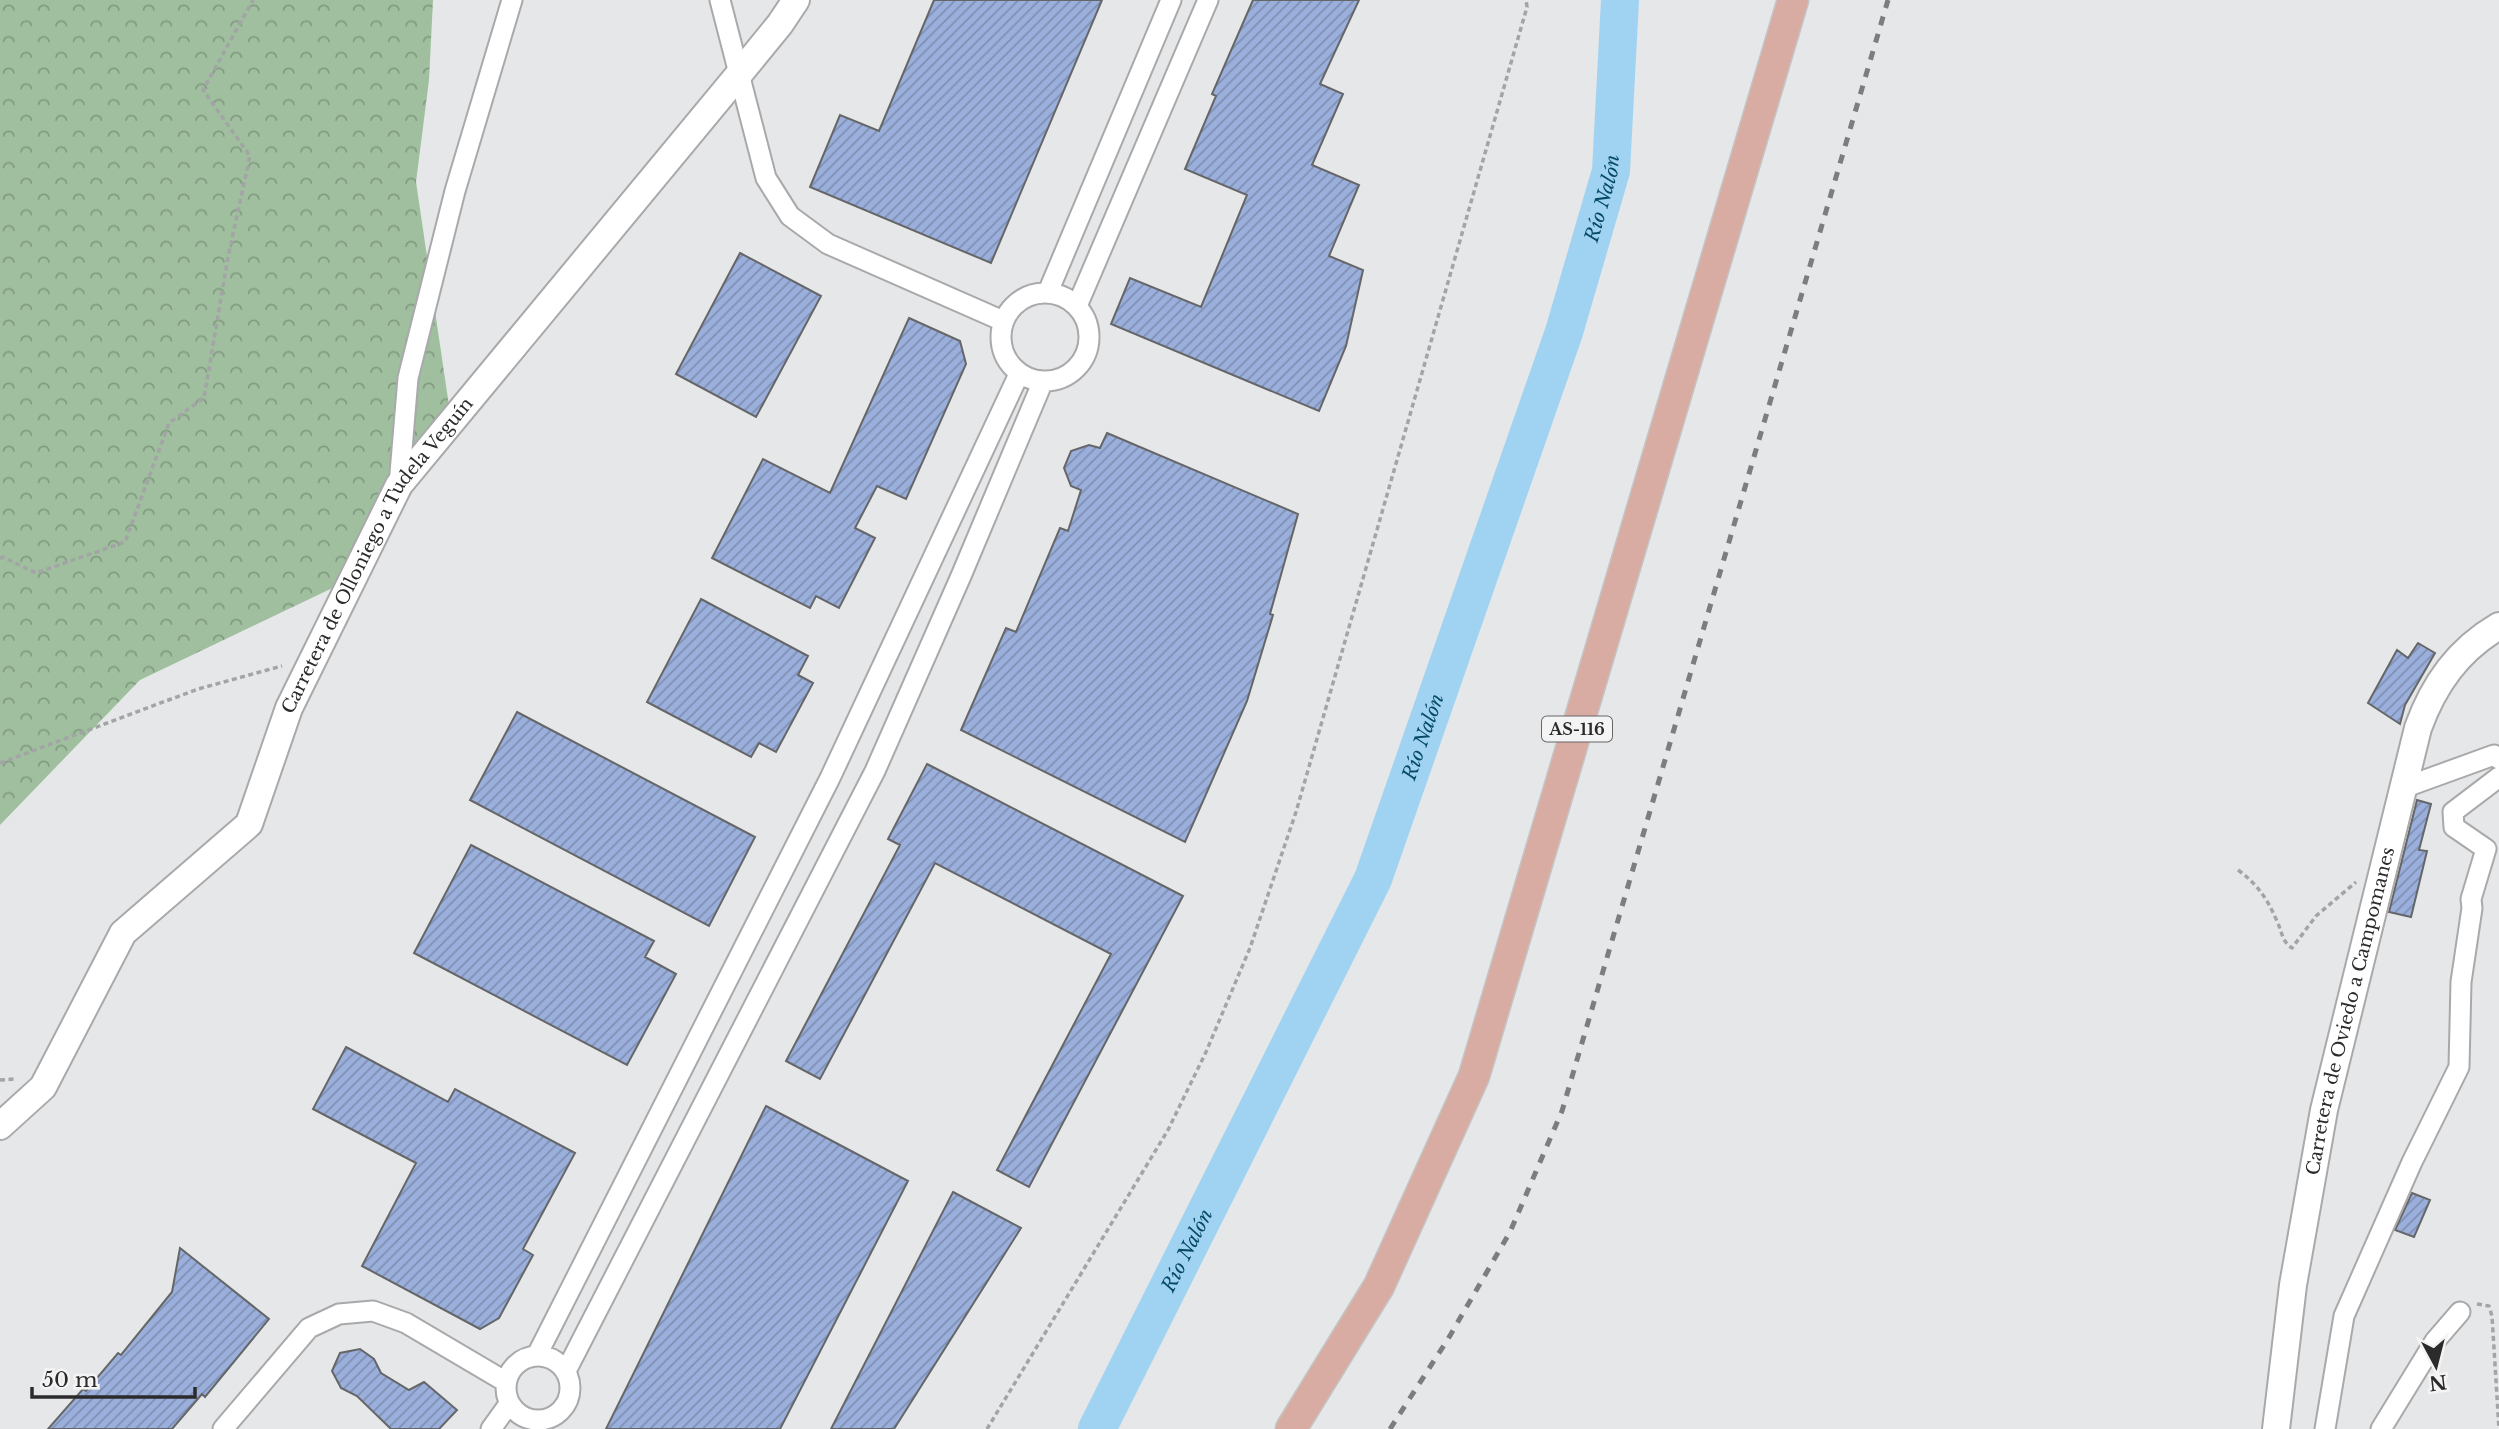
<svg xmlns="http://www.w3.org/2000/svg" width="2499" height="1429" font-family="'Libre Baskerville',serif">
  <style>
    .forest { fill: url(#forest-crowns) }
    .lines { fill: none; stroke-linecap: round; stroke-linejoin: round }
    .river { stroke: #a0d3f2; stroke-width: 38 }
    .building { fill: url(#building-hatch); stroke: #656667; stroke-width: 2 }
    .street-casing { stroke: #a9a9ab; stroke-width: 23 }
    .secondary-casing { stroke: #a9a9ab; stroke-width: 30 }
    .primary-casing { stroke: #c4c4c4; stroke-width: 33 }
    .path { stroke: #a3a4a5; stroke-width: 3.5; stroke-dasharray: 5 3.5; stroke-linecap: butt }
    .street { stroke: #fff; stroke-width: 19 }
    .secondary { stroke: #fff; stroke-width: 26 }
    .primary { stroke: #d9aca3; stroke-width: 30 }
    .rail { stroke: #7d7d7e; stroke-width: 5; stroke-dasharray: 9 9; stroke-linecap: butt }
    .labels { text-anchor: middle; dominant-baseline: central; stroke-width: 5; stroke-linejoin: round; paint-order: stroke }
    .shield { fill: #f4f4f5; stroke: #676768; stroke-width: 2 }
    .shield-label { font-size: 16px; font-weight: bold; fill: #2b2b2c }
    .street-label { font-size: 18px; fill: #2b2b2c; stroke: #f4f4f5 }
    .water-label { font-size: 19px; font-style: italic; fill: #064a68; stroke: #f4f4f5 }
  </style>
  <defs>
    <pattern id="forest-crowns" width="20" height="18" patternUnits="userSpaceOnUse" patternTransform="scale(1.75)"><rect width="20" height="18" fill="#9fbf9e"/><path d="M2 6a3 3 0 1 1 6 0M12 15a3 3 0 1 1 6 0" fill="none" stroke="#829b81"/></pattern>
    <pattern id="building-hatch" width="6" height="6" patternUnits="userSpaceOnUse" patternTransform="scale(1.75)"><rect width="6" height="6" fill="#9bafdc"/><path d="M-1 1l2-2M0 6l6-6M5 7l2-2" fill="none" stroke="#7f8fb3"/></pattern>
  </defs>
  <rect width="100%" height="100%" fill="#e6e7e8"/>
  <path class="forest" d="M0,0h433l-4,80 -13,102 37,251 -108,149 -205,98 -140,145z"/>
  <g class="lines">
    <path class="river" id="s1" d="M1097,1429l276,-550 191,-547 47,-161 9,-171"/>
  </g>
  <path class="building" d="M934,0h168l-111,263 -181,-76 30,-72 39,16z
    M1253,0h106l-39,84 23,10 -31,71 47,20 -30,71 34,14 -17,76 -27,65 -208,-87 19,-46 71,29 46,-112 -62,-26 31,-73 -4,-2z
    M740,253l81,43 -65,121 -80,-43z
    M909,318l51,23 6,23 -60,135 -29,-13 -22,42 20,10 -36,70 -23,-12 -6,12 -98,-50 51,-99 67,34z
    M1107,433l191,81 -28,100 3,1 -26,86 -62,141 -224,-112 45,-102 10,4 44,-104 8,3 13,-41 -10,-4 -7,-18 7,-17 18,-6 11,3z
    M701,599l107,57 -10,19 15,8 -37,69 -17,-9 -8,14 -104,-55z
    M2418,643l17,10 -30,52 -5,19 -32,-21 29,-53 11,8z
    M517,712l238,125 -46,89 -239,-126z
    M927,764l256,132 -154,291 -32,-17 114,-216 -176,-91 -115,216 -34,-18 114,-216 -12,-6z
    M2417,800l14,4 -12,46 8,1 -16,66 -22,-5z
    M471,845l183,96 -9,16 31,17 -49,91 -213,-112z
    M346,1047l102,55 7,-13 120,64 -52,96 10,6 -34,63 -19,11 -118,-63 54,-103 -103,-54z
    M766,1106l142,75 -128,248h-174z
    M953,1192l68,36 -127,201h-63z
    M2412,1193l18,7 -16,37 -19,-7z
    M180,1248l89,71 -64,78 -3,-3 -30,35h-124l35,-40 3,2 32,-38 3,2 51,-63z
    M360,1349l14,10 7,14 28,17 15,-8 33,28 -18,19h-48l-34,-33 -16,-8 -9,-17 8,-18z"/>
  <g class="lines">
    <defs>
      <path id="street" d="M720,0l46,178 24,38 38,28 175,77
        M1048,292l123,-292
        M1001 337a44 44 0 1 1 88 0a44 44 0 1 1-88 0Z
        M1077,306l131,-306
        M399,485l9,-107 47,-187 57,-191
        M2403,788l91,-33 5,4
        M537,1355l293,-577 189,-404
        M506 1388a32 32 0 1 1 64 0a32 32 0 1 1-64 0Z
        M566,1371l309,-600 86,-195 82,-195
        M223,1429l86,-101 30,-14 34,-3 33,12 100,59
        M491,1429l18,-25
        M2325,1429l19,-113 68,-154 47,-95 2,-85 11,-74 -1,-9 15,-50 -32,-22 -1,-15 46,-35
        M2381,1429l54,-88 25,-29"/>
      <g id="secondary">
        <path id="s2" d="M0,1126l43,-39 80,-154 126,-109 40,-116 110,-223 341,-412 40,-49 16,-24"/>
        <path id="s3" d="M2276,1429l17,-144 31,-175 94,-382c16,-44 40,-78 81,-102"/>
      </g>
      <path id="primary" d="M1291,1429l88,-143 95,-210 319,-1076"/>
    </defs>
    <use href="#street" class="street-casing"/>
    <use href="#secondary" class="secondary-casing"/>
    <use href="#primary" class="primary-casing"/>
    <path class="path" d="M0,558l3,-1 33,16 89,-31 44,-119 35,-25 24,-141 22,-101 -47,-66 50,-90
      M0,763l198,-74 84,-23
      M2238,870c18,13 29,28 38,49 6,11 5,22 16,29l24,-32 40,-34
      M0,1080l15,-1
      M2477,1304l12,2 3,10 7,113
      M987,1429l181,-299 38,-78 44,-104 46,-136 231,-805 -1,-7"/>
    <use href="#street" class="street"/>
    <use href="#secondary" class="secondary"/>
    <use href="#primary" class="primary"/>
    <path class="rail" d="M1390,1429l58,-90 62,-107 52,-121 326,-1111"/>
  </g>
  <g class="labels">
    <rect class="shield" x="1542" y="716.5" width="70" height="25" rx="5"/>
    <g class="shield-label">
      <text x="1577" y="729">AS-116</text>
    </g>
    <g class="street-label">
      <text stroke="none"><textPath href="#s2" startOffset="698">Carretera de Olloniego a Tudela Veguín</textPath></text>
      <text stroke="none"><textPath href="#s3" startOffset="425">Carretera de Oviedo a Campomanes</textPath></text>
    </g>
    <g class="water-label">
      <text stroke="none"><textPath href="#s1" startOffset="1334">Río Nalón</textPath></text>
      <text stroke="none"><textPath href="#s1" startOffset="766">Río Nalón</textPath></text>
      <text stroke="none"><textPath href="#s1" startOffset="200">Río Nalón</textPath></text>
    </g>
  </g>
  <g transform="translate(2436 1366) rotate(173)" stroke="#f4f4f5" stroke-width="5" paint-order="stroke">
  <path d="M0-5L12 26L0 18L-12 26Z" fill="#2b2b2c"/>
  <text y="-10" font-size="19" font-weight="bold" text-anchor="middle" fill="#2b2b2c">N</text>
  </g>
  <path d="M32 1387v10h163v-10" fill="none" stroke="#2b2b2c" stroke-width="3.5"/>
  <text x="42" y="1387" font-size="21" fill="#2b2b2c" stroke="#f4f4f5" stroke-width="5" paint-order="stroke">50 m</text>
</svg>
